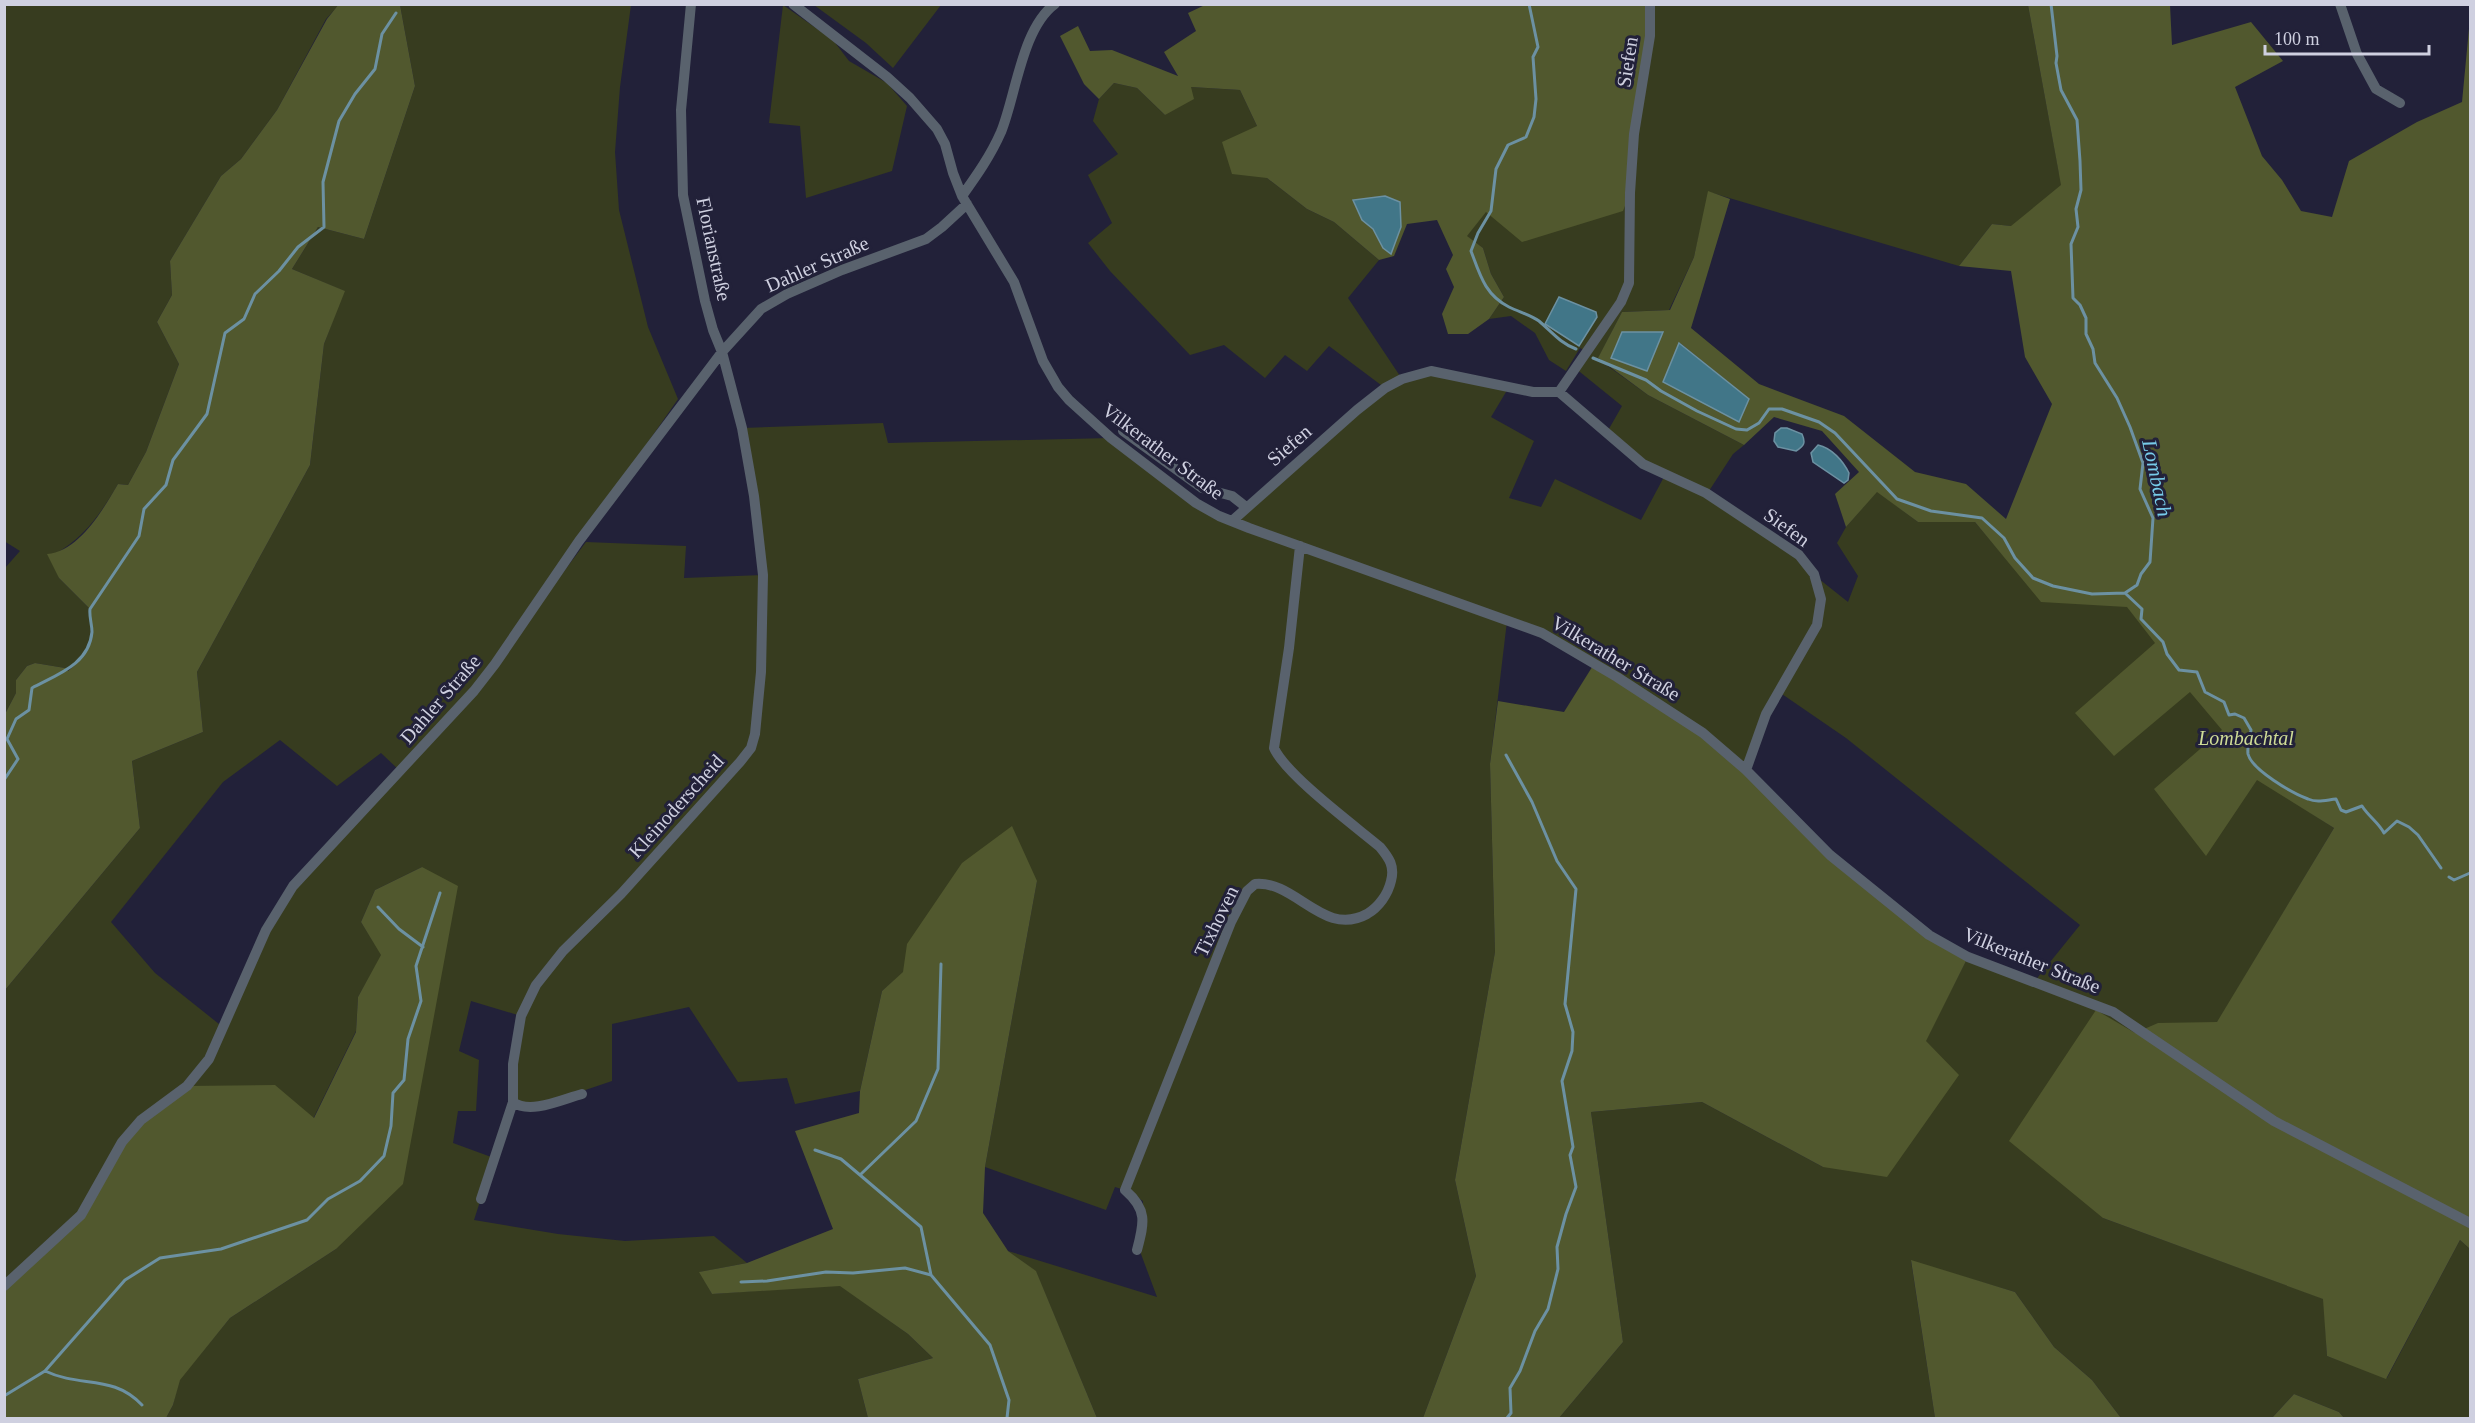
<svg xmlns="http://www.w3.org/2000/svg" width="2475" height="1423" font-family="'Times New Roman',serif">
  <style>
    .green { fill: #373c1f; fill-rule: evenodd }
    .forest { fill: #51582e; fill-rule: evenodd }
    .water { fill: #417688; stroke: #6c91a2; stroke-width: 1.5 }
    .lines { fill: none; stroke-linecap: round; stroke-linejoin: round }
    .stream { stroke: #6c91a2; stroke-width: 3 }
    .minor { stroke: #59626d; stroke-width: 10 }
    .labels { text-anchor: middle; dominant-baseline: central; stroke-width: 6; stroke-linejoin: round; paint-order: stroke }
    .street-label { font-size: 20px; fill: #cfd0e0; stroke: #222139 }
    .park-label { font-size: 20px; font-style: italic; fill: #cfdc96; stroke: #222139 }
    .water-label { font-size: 21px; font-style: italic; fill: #77ccea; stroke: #222139 }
  </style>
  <rect width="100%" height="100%" fill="#222139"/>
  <path class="green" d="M5,5h334l-13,14 -49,91 -36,49 -20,17 -51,85 2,34 -15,27 22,42 -33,88 -18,33 -10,-1c-17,29 -33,53 -63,70l4,24 31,31c-1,8 0,12 1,20 2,16 -12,33 -24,42l-2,-3 -30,-5 -8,3 -11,14v13l-11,21v-146l15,-17 -16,-10z
    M400,5h231l-11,82 -5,65 4,58 29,117 30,72 -189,272 97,-129 100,4 -2,32 79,-3 -21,-147 141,-5 5,20 223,-5 43,33 78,50 153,-133 -56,-42 -22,25 -22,-16 -20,23 -41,-33 -34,10 -80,-84 -22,-28 24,-20 -24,-48 30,-21 -25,-33 6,-22 15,-16 23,5 28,27 26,-28 49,3 17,36 10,52 40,31 27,13 45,38 -31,38 54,81 19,-6 88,14 -18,30 43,24 -25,57 32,9 14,-28 86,41 24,-45 -59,-41 16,-28 -47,-38 11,-17 -6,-3 -14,23 -17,-11 -14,-27 -24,-17 -22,3 15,-22 -13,-23 -8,-26 -17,-12 184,-231h378l31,168 354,693 -110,-58 31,20 -117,195h-59l-55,195 221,81 3,57 60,22 73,-138 10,9v169h-126l-5,-6 -45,-18 -22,24h-151l-29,-38 -38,-33 -39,-55 -104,-31 24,157h-376l64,-76 -32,-230 111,-10 121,65 102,-126 43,-84 66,25 46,-57 -234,-187 -67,-46 -33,78 -152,-106 -87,-43 -17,143 5,188 -40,228 21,96 -53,142h-326l-61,-146 -28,-21 149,46 -16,-43 2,-53 -18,-11 -10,-3 -9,23 -121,-43 52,-286 -133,91 -22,19 -22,100 -65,13 -8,-26 -49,4 -49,-75 -77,17v57l-71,24 -28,-3 8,-86 -50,-15 -12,50 20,9 -3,51h-18l-5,32 41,15 -20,62 84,14 67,7 89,-5 33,27 -47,9 12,22 128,-9 68,49 25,24 -75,21 10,39h-702l7,-13 6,-25 51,-62 106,-69 86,-382 -47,23 -14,32 21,33 -24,42 -2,34 -43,88 -232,96 -76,71v-296l135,-162 -8,-67 71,-29 -6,-60 113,-207 14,-121 20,-53 -52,-22 26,-42 46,12 51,-153zM1709,192l250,74 33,-42 19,2 108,354 -117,-26 -27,-32h-57l-41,-31 -31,36 -9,16 21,33 -10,26 -34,-27 -31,-32 -76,-49 26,-40 11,-9 -96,-50 -50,-36 24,-47 47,-2 25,-53zM280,740l57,46 44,-33 19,18 -122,136 -54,121 -69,-55 -44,-51 112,-140z
    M783,5l50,35 16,21 38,22 20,23 -15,65 -86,27 -6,-72 -31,-3z
    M814,5h127l-48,63 -27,-25z"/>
  <path class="forest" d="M339,4l61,1 15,81 -51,153 -46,-12 -26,42 53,22 -21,53 -14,121 -113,207 6,60 -71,29 8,67 -135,162v-276l11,-21v-13l11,-14 8,-3 30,5 3,3c11,-9 25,-26 23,-42 -1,-8 -2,-12 -1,-20l-31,-31 -12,-24c32,-2 57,-46 71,-70l10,1 18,-33 33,-88 -22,-42 15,-27 -2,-34 51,-85 20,-17 36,-49 50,-91z
    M1650,4l-20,189 -7,18 -101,31 -36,-30 -19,24 16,12 8,26 13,23 -15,22 -21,15h-20l-6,-20 12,-27 -8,-18 7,-14 -16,-35 -30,4 -13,32 -15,4 -45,-38 -27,-13 -40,-31 -35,-4 -10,-32 35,-16 -17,-36 -49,-3 3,12 -29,16 -28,-27 -23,-5 -15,16 -15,-15 -24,-48 18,-10 12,25 22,-1 66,26 -14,-24 32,-21 -8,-18 17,-8z
    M2028,5h142l2,40 79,-23 32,39 -48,26 27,69 20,24 19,31 31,6 17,-56 68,-39 45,-20 8,-84v1231l-10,-9 -74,139 -59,-23 -4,-57 -220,-81 -94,-77 87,-131 39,23 23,-10 59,-1 117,-194 -77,-48 -51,76 -52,-67 68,-59 -32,-38 -76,64 -39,-43 80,-70 -28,-36 -86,-5 -66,-80h-57l-41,-30 -31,35 -11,-33 24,-22 -37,-41 -48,-14 -30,28 -96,-50 -50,-37 24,-46 48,-2 24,-53 14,-66 22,8 -39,129 68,56 85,32 71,56 51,12 40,35 46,-115 -27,-47 -14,-86 -52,-5 33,-42 19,2 50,-41zM1663,332l-26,34 -26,-8zM1680,343l69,56 -10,23 -75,-40z
    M1594,664l109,69 196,179 69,45 -42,84 33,34 -72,102 -64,-10 -121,-65 -111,10 32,230 -64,76h-136l53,-142 -21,-96 40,-228 -5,-188 8,-63 66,11z
    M1012,826l25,55 -52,286 -2,46 25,38 28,20 61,147h-229l-10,-39 75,-21 -25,-24 -68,-48 -128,8 -13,-22 48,-9 86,-34 -38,-98 64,-18 1,-22 22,-100 21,-19 4,-28 55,-81z
    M422,867l36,19 -55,298 -67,65 -106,69 -50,62 -7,25 -7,13h-161v-132l76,-71 41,-73 65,-56 88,-1 39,33 42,-86 2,-35 23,-42 -20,-33 14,-32z
    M1911,1260l104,32 39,55 38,33 29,38h-186z
    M2294,1394l45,18 5,6h-72z"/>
  <path class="water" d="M1385,196l15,6 1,25 -10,27 -8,-6 -10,-19 -11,-9 -9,-20z
    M1559,297l37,15 1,5 -18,29 -34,-22z
    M1622,332h41l-16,39 -36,-13z
    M1679,343l70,56 -10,23 -76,-40z
    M1781,428h6l15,6c4,9 2,12 -6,17l-18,-4 -4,-6 1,-8z
    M1818,445c14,3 25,16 31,28l-1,7 -4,3 -31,-21 -2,-9z"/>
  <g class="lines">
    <path class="stream" d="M1529,4l9,43 -5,10 3,42 -2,18 -8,20 -18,8 -12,24 -5,42 -13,22 -7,18c9,24 14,44 38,56 10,5 22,8 30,14 13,11 21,22 37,28
      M2051,4l6,52 -1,7 5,27 16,30 3,41 1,29 -5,19 2,18 -7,17 2,54 7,7 6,13v16l7,15 2,14 22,35 13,29 13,36 -3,26 13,29 -3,44 -9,12 -4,11 -12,8 17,16 -1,10 22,23 4,12 12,16 18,2 8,20 19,10 5,13 6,-1 9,4 7,12c-1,8 -4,16 -3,24 4,16 44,39 60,45 9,4 18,1 28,0l5,11 5,2 16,-6c7,11 16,16 22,27l13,-12 12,6 9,8 23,33
      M1593,358l53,22 15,11 36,20 39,18 11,1 12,-7 10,-14h13l37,13 16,11 62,66 34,12 51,7 22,20 11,20 18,20 20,8 39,8 33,-1
      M1506,755l26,47 25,59 19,28 -11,115 8,28 -1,19 -10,30 11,66 -3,8 6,32 -10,27 -9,33 1,22 -10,40 -13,22 -15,40 -10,17 1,25 -4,5
      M4,780l14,-21 -11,-20 9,-20 13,-9 3,-22c24,-13 57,-23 60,-56 0,-8 -3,-15 -2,-23l49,-73 5,-27 22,-24 7,-25 34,-46 18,-81 19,-14 11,-25 24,-23 19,-24 26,-20 -1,-45 16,-61 16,-27 20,-25 7,-35 14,-21
      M2449,877l5,3 16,-7
      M378,907l21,22 24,18
      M941,964l-3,105 -22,52 -56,54 61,52 10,48 59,70 19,55 -2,18
      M815,1150l26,9 19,16
      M741,1282l26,-1 59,-9 27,1 52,-5 26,7
      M45,1371c36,17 68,3 97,34
      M4,1396l41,-25 80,-91 35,-22 61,-9 86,-29 21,-21 32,-18 24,-25 7,-30 2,-33 11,-13 4,-41 13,-38 -5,-35 24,-73"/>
    <path class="minor" d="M793,4l94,73 23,21 27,31 8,15 8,29 9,23 52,86 29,79 15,26 11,13 42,38 85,65 23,13 30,12 293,105 75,44 86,56 43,37 84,85 99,80 39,22 145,55 161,109 196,102
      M2340,4l17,50 19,35 24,14
      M962,196c15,-21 29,-41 39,-64 15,-37 21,-104 54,-128
      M1559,392l62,-90 8,-19 1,-90 4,-59 16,-98v-32
      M1123,431l79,57 30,8 14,11
      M1232,521l125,-111 28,-22 17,-9 29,-8 102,21h26l84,72 63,29 93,62 15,19 7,25 -4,26 -51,89 -20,56
      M513,1102c17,13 50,-3 69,-8
      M481,1199l32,-97v-38l8,-48 15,-31 27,-34 58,-57 119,-132 11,-14 4,-14 6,-62 2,-97 -9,-79 -12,-68 -20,-76 -9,-22 -8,-29 -22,-106 -2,-85 10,-106
      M1137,1250c7,-27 11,-40 -12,-60l106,-268 16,-31 8,-7c41,-4 68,54 112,30 12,-7 21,-20 24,-33 4,-15 -2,-23 -11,-34 -25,-21 -94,-72 -106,-99l15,-100 11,-102
      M4,1286l77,-71 41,-73 19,-22 46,-34 22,-27 57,-129 27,-44 181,-195 21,-27 84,-123 143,-189 39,-43 26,-15 55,-24 84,-31 16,-12 25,-23"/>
  </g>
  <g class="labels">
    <g class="street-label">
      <text transform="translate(1627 62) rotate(-81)">Siefen</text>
      <text transform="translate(714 249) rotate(78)">Florianstraße</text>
      <text transform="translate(817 264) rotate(-24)">Dahler Straße</text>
      <text transform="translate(1289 445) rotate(-41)">Siefen</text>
      <text transform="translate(1163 451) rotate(37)">Vilkerather Straße</text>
      <text transform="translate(1787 527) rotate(36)">Siefen</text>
      <text transform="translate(1616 658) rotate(31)">Vilkerather Straße</text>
      <text transform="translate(440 699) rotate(-49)">Dahler Straße</text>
      <text transform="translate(676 806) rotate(-48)">Kleinoderscheid</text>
      <text transform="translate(1216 921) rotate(-64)">Tixhoven</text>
      <text transform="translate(2032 960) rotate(22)">Vilkerather Straße</text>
    </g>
    <g class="park-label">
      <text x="2246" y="738">Lombachtal</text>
    </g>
    <g class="water-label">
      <text transform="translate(2157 478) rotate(78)">Lombach</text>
    </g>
  </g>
  <rect width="2475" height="1423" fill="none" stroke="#cfd0e0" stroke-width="12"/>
  <path d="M2265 45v9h164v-9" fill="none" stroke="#cfd0e0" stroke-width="3"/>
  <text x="2274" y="45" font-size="18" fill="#cfd0e0" stroke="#222139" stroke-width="4.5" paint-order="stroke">100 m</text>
</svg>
